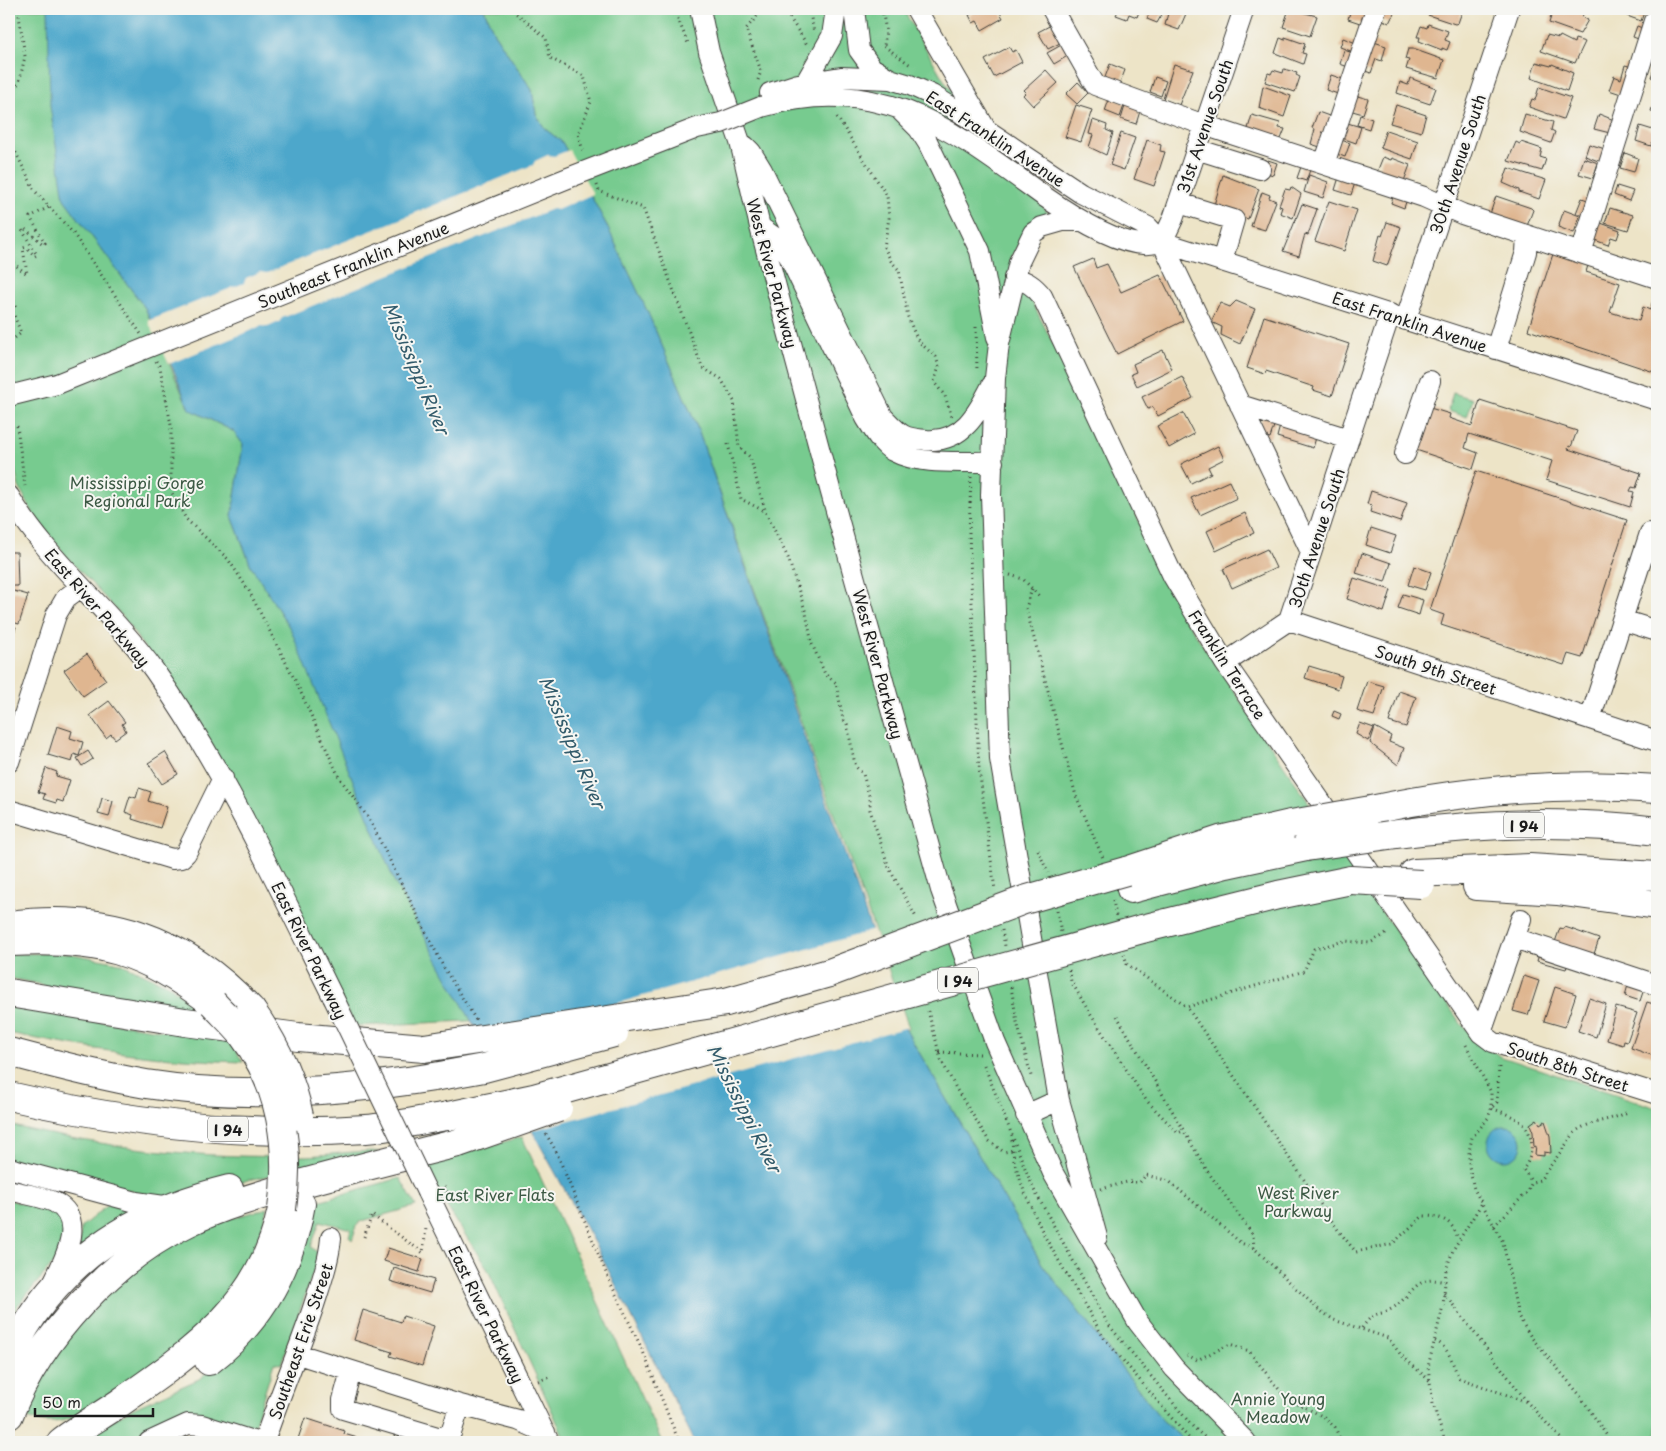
<svg xmlns="http://www.w3.org/2000/svg" width="1666" height="1451" font-family="'Playpen Sans',sans-serif">
  <style>
    .green { fill: #77cb8f; stroke: #4a7456 }
    .water { fill: #4da7cb; stroke: #346274 }
    .pier { fill: #ede4c7 }
    .building { fill: #dfb690 }
    .lines { fill: none; stroke-linecap: round; stroke-linejoin: round }
    .minor-casing { stroke: #3b3a36; stroke-width: 22 }
    .highway-casing { stroke: #3b3a36; stroke-width: 30 }
    .path { stroke: #3b3a36; stroke-width: 3; stroke-dasharray: 1 4; stroke-linecap: butt }
    .minor { stroke: #fff; stroke-width: 20 }
    .highway { stroke: #fff; stroke-width: 28 }
    .minor-bridge-casing { stroke: #3b3a36; stroke-width: 22; stroke-linecap: butt }
    .highway-bridge-casing { stroke: #3b3a36; stroke-width: 30; stroke-linecap: butt }
    .path-bridge { stroke: #3b3a36; stroke-width: 3; stroke-dasharray: 1 4; stroke-linecap: butt }
    .minor-bridge { stroke: #fff; stroke-width: 20 }
    .highway-bridge { stroke: #fff; stroke-width: 28 }
    .labels { text-anchor: middle; dominant-baseline: central; stroke-width: 4; stroke-linejoin: round; paint-order: stroke }
    .shield { fill: #f6f6f2; stroke: #5d5d5c; stroke-width: 1 }
    .shield-label { font-size: 15px; font-weight: bold; fill: #1c1c1c }
    .street-label { font-size: 16px; fill: #1c1c1c; stroke: #f6f6f2 }
    .park-label { font-size: 16px; fill: #3c5944; stroke: #f6f6f2 }
    .water-label { font-size: 18px; font-style: italic; fill: #325b6b; stroke: #f6f6f2 }
  </style>
  <rect width="100%" height="100%" fill="#f6f6f2"/>
  <filter id="ink" filterUnits="userSpaceOnUse"><feTurbulence type="fractalNoise" baseFrequency=".02" numOctaves="2"/><feDisplacementMap in="SourceGraphic" scale="10" xChannelSelector="R" yChannelSelector="G"/><feConvolveMatrix kernelMatrix="1 2 1 2 8 2 1 2 1" color-interpolation-filters="sRGB"/></filter>
  <filter id="wash" filterUnits="userSpaceOnUse"><feTurbulence type="fractalNoise" baseFrequency=".0096" numOctaves="4" result="noise"/><feDisplacementMap in="SourceGraphic" scale="20" xChannelSelector="R" yChannelSelector="G"/><feGaussianBlur stdDeviation="1.12" result="paint"/><feColorMatrix in="noise" values="0 0 0 0 0 0 0 0 0 0 0 0 0 0 0 0 0 1.4 0 .05"/><feComposite in="paint" operator="in"/></filter>
  <g filter="url(#wash)">
    <rect width="100%" height="100%" fill="#ede4c7"/>
    <path class="green" d="M9,9h54l1,190 81,109 44,101 44,22 10,13 -11,72 19,50 40,64 199,390 -135,6 -167,-316 -66,-94 -56,-60 -32,-41 -15,-28 -10,-41z
      M484,9h419l42,73 103,131 -12,10 -26,35 80,159 96,203 197,293 79,112 37,31 158,52v334h-471l-24,-22 -120,-156 -136,-234 3,-2 -212,-601 -49,-114 -42,-89 -44,-82 -17,-13 -9,-15 -4,-24 -38,-57z
      M1453,393l20,6 -6,18 -19,-6z
      M67,953l53,10 50,23 39,31 -151,-26 -23,-8 -26,-5v-24z
      M9,1007l221,34 13,21c-80,-2 -156,-12 -234,-29z
      M9,1125c96,23 195,34 295,31 13,0 68,-7 75,-4l-144,31 -63,18 -163,-41z
      M522,1137l140,305h-96l-78,-172 -68,-105z
      M400,1178l16,28 -54,15 -5,4 -5,15 -3,-3 2,-8 -31,-8 -9,26 6,5v9l-36,103 -7,-1 -22,70 -65,-17 -55,26h-59l59,-33 67,-30 20,-16 92,-160z
      M9,1200l41,11 6,3 10,15 -9,30 -39,46 -9,15z
      M109,1204l40,11 -70,38 2,-26z
      M268,1208c-13,45 -32,86 -64,120 -12,14 -32,24 -46,34 -31,23 -79,68 -120,59 -7,-2 -12,-2 -16,-9l48,-81 78,-74 67,-34z"/>
    <path class="water" d="M48,9h436l10,24 38,57 4,24 9,15 17,13 44,82 42,89 49,114 209,603 136,234 120,156 24,22h-491l-97,-192 -203,-367 -104,-253 -40,-64 -19,-50 11,-72 -10,-13 -44,-22 -14,-36 -30,-65 -81,-109 -14,-93z
      M1488 1143a17 17 0 1 1 34 0a17 17 0 1 1-34 0Z"/>
    <path class="pier" d="M569,150l24,44 -36,16 -5,-1 -270,109 -3,4 -11,5 -6,-1 -93,38 -21,-43 96,-38 2,-5 14,-6 7,1 266,-108 2,-4 13,-6 6,1z
      M874,930l34,97 -378,104 -54,-96 58,-8z"/>
    <g id="blocks">
      <path class="building" d="M973,9h25l5,9 -21,12 -5,-9 -4,2 -4,-8 4,-2z
        M1119,9h21l-3,8 -8,-3 -2,5 -11,-4z
        M1146,9h19l-8,14 -10,-4 2,-6 -4,-1z
        M1169,9h19l-9,21 -14,-5z
        M1289,9l28,7 -7,20 -27,-9z
        M1351,9h18l-3,16 -18,-6z
        M1385,9h11l-7,14 -10,-5z
        M1430,9h33l-5,14 -3,1 -27,-9z
        M1559,9h15l10,3 -2,5 6,3 -8,14 -31,-11 3,-10 5,1z
        M1629,9h16l-4,12 -14,-5z
        M1055,23l9,18 -16,8 -10,-17z
        M1428,24l20,7 -3,9 5,2 -3,8 -5,-2v2l-23,-9 1,-4h-3l4,-11 6,2z
        M1637,26l8,3 -4,11 -8,-3z
        M1547,35l12,3 1,-2 14,7 1,-4 10,3 -10,21 -34,-12z
        M1285,37l20,7 -3,9 4,1 -3,10 -28,-11 5,-15 5,2z
        M1343,38l13,5 -3,9 -13,-5z
        M1371,41l15,5 -4,15 -6,-2 -5,14 -9,-3z
        M1065,43l6,11 -17,10 -7,-11z
        M1009,47l3,5 4,-2 6,12 -28,15 -9,-17z
        M1408,49h5l31,11 -6,18 -32,-9 3,-9 -4,-1z
        M1344,50l12,4 -5,14 -11,-4z
        M1657,60v19l-6,-2z
        M1536,62l15,4 1,-2 21,9 -6,18 -36,-13z
        M1110,64l15,6 -6,16 -15,-6z
        M1174,64l19,6 -14,35 -16,-6z
        M1625,65l11,3 -4,14 -7,-2 7,2 -5,14 -18,-6 5,-14 7,3z
        M1284,69l13,4 -1,2 4,2 -5,15 -30,-10 3,-9 3,1 2,-4 10,3z
        M1046,70l12,13 -25,23 -10,-11 3,-3 -2,-2z
        M1331,75l15,5 -5,15 -15,-5z
        M1155,77l11,4 -5,15 -11,-4z
        M1410,78l26,10 -6,16 -33,-11 3,-11 8,3z
        M1078,82l10,11 -11,11 -11,-10z
        M1263,86l28,10 -7,21 -25,-9z
        M1539,87l32,11 -8,21 -34,-12 3,-8 3,1z
        M1354,95l14,4 -5,15 -14,-4z
        M1656,96h1v18l-6,-3z
        M1110,97l15,6 -5,14 -15,-6z
        M1126,103l15,5 -5,16 -15,-5z
        M1076,105l16,5 -11,32 -16,-5z
        M1396,105l30,10 -5,17 -31,-9z
        M1318,112l14,5 -5,16 -6,-1 7,2 -5,14 -12,-4 4,-15 -3,-1z
        M1525,114l28,8 -2,8 4,2 -4,11 -31,-11z
        M1599,114l15,6 -4,13 -16,-4z
        M1252,115l28,8 -1,5 6,1 -4,10 -6,-2 -1,5 -27,-10z
        M1360,115l12,4 -3,10 -12,-4z
        M1093,120l14,5 -1,5 7,3 -7,22 -17,-8 4,-12 -4,-1z
        M1344,122l17,5 -5,16 -17,-6z
        M1640,126l16,5 -5,15 -15,-5z
        M1386,130l32,11 -6,18 -32,-11z
        M1121,133l14,5 -11,32 -14,-5z
        M1338,139l12,4 -5,14 -11,-4z
        M1147,140l14,5 -1,6 5,1 -11,34 -20,-7z
        M1516,142l4,2 1,-2 21,7 -2,8 6,2 -4,12 -34,-10z
        M1589,144l16,5 -4,13 -16,-6z
        M1625,153l13,5 -4,14 -14,-4z
        M1383,157l8,3 1,-2 18,7 -6,16 -27,-9z
        M1584,158l14,5 -5,15 -14,-4z
        M1268,160l9,3 -4,12 -9,-3z
        M1302,164l9,3 -5,14 -9,-3z
        M1508,168l38,12 -7,19 -20,-7v-2l-16,-7z
        M1340,174l16,6 -5,15 -16,-5z
        M1223,175l36,14 -11,30 -29,-10 -5,-4z
        M1309,175l19,7 -5,16 -19,-6z
        M1617,186l16,5 -4,10 -15,-6z
        M1291,187l10,7 -8,24 -13,-5 2,-6 -3,-1 6,-17 5,1z
        M1395,191l13,5 -4,12 -13,-5z
        M1262,192l8,3 -1,3 7,3 -11,29 -14,-4z
        M1496,196l35,12 2,2 -6,16 -38,-9z
        M1582,198l11,4 -5,16 -12,-5z
        M1329,201l28,9 -13,41 -29,-10z
        M1302,204l15,5 -9,26 -3,-1 -6,22 -16,-5z
        M1610,208l23,7 -5,15 -23,-7z
        M1564,210l16,6 -6,17 -16,-6z
        M1387,222l14,5 -14,39 -14,-5 7,-26 2,1z
        M1598,222l22,8 -3,9 -6,-2 -3,8 -16,-6z
        M1554,251l35,11 -3,10 34,11 -10,29 29,9 4,-14 7,3 7,-23v86l-129,-43z
        M1093,259l3,9 11,-4 14,28 39,-17 23,46 -66,33 -43,-87z
        M1236,301l19,8 -15,35 -19,-9 1,-8 -11,-5 9,-19 10,4z
        M1264,316l85,28 -17,52 -19,-6 1,-3 -48,-16 -1,3 -18,-6z
        M1163,350l9,19 -35,17 -6,-12 5,-2 -3,-8z
        M1182,377l11,21 -35,18 -5,-9 -5,2 -6,-12z
        M1480,400l97,31 -6,16 -2,-1 -1,3 73,24 -5,15 -4,-1 -2,4 4,1 -4,15 -84,-27 6,-19 -83,-27 -4,14 13,5 -5,16 -57,-19 14,-42 20,6 -1,4 23,8z
        M1183,413l11,21 -25,14 -12,-22z
        M1263,416l13,4 -6,18 -13,-4z
        M1281,422l36,12 -4,14 -36,-11z
        M1218,446l6,13 -16,8 3,6 -20,10 -10,-19z
        M1476,471l151,49 -45,138 -14,-4 -4,11 -123,-40 3,-10 -14,-5z
        M1229,481l8,17 -37,17 -9,-17z
        M1371,491l36,12 -7,19 -30,-10 2,-7 -5,-1z
        M1245,513l9,20 -38,18 -9,-20z
        M1371,528l25,8 -6,17 -24,-8z
        M1267,549l9,19 -44,20 -9,-19z
        M9,552h8l1,34h-9z
        M1362,553l29,10 -6,19 -29,-9z
        M1414,566l17,6 -6,18 -17,-5z
        M1354,578l37,12 -7,22 -37,-13z
        M14,591l14,4 -9,29 -10,-3v-26l3,2z
        M1403,594l20,6 -4,15 -21,-7z
        M9,625l7,2 -7,21z
        M87,654l19,26 -23,16 -19,-26z
        M1309,666l33,10 -4,13 -33,-11z
        M1367,681l17,5 -10,30 -17,-5z
        M1399,691l17,6 -10,30 -17,-5z
        M109,701l16,21 -3,2 4,7 -11,8 -4,-5 -5,4 -16,-23z
        M1334,711l7,3 -2,5 -7,-3z
        M1360,723l14,5 -6,13 -12,-7z
        M57,726l15,5 -2,7 13,4 -4,14 -5,-2 -2,8 -24,-7z
        M1375,727l16,9 -2,6 15,6 -6,17 -28,-22z
        M88,751l5,8 -11,7 -5,-8z
        M165,752l13,22 -16,10 -14,-21z
        M46,768l11,4 -1,4 14,4 -7,22 -6,-2 -1,3 -13,-4 2,-5 -7,-2z
        M139,788l12,4 -3,9 19,6 -7,21 -28,-9 1,-4 -8,-3 5,-16 6,2z
        M102,798l11,3 -4,16 -11,-3z
        M1565,927l34,12 -6,18 -38,-15 5,-14 4,1z
        M1540,951l29,10 -3,8 -29,-8z
        M1524,976l15,5 -11,34 -15,-4z
        M1629,981l16,5 -5,15 -15,-5z
        M1555,987l21,7 -11,33 -21,-6z
        M1589,998l17,6 -10,33 -18,-6z
        M1647,1002l10,3v52l-26,-9z
        M1616,1007l21,6 -10,29 -3,-1 -1,4 -16,-5z
        M1537,1119l3,5 5,-3 5,15 1,17 -7,-1v4l-9,-1 1,-9 -2,1 -1,-15 -3,-8z
        M388,1248l35,11 -4,13 -35,-11z
        M394,1268l40,12 -4,13 -40,-12z
        M363,1310l38,12 2,-6 31,10 -12,40 -32,-10 2,-4 -38,-12z
        M305,1418l40,13 -1,3 27,8h-64l-9,-3z"/>
    </g>
  </g>
  <g filter="url(#ink)">
    <use href="#blocks" fill-opacity="0" stroke="#3b3a36" stroke-width="1"/>
    <g class="lines">
      <defs>
        <path id="minor" d="M700,9l9,43 31,90 20,85 70,262 111,401 54,152 58,131 85,149 36,46 72,74
          M854,9l5,41 13,18 18,11
          M916,9l68,117
          M1052,9l43,76 109,40 220,72 38,17 195,64
          M806,82l26,-46 4,-27
          M770,93l28,-9 43,-7 49,2 20,6 22,10 26,16 123,82 67,34 14,15 149,310
          M761,107c122,-34 190,22 284,90 23,16 69,46 98,47 6,1 13,-1 19,-2l495,158
          M902,112l17,17 9,14 52,108 17,86
          M745,146l6,6 11,18 121,247c6,6 13,14 20,18 7,4 16,4 23,5 36,3 52,-27 66,-55
          M1196,149l64,20
          M1324,164l52,-155
          M1179,203l55,17 -12,41
          M1082,221h-19l-21,6 -9,6 -14,29 -20,82 -4,34 -4,117 9,264 59,341 38,137
          M760,227l17,12 9,11 80,168c7,11 15,26 27,33 28,15 69,10 100,11
          M1162,242l11,-23 71,-210
          M1581,253l73,-232
          M1014,278c13,3 20,8 28,18l131,280 52,87 256,370 12,9 164,52
          M1406,319l103,-310
          M1496,349l30,-97 1,-16
          M9,396l48,-12
          M1240,405l109,34
          M1405,454l25,-73
          M9,496c39,66 100,112 145,174 72,102 124,216 179,327
          M1289,620l368,121
          M1289,620l101,-306
          M1622,620l35,11
          M1225,663l64,-43
          M1590,719l60,-186 7,6
          M9,762l47,-147 10,-17 15,-11
          M9,810l163,49 9,-1 5,-5 37,-75
          M1514,938l143,47
          M1481,1033l40,-114
          M1026,1115l33,-15
          M9,1168l127,34 35,5
          M9,1190c14,4 31,6 45,12 33,17 11,56 0,79
          M427,1192l122,250
          M298,1354l162,51 58,15 27,12 -2,4
          M351,1371l-8,29v9l98,29 10,-5 9,-28
          M149,1442l39,-18 14,1 54,17
          M264,1442c15,-46 35,-91 50,-137 7,-22 15,-44 17,-67"/>
        <path id="highway" d="M1371,810c95,-20 189,-29 286,-21
          M1389,835c88,-12 180,-15 268,-4
          M1126,871l94,-31 71,-16
          M1414,873l116,-5 127,8
          M1477,886l80,5 100,14
          M1131,889l95,-25 80,-17
          M9,925c98,-12 174,12 242,85
          M1142,929l136,-34 73,-15
          M10,942c89,-5 132,8 203,61
          M9,993l176,29 113,15 126,11
          M726,1002l103,-29
          M9,1052c45,12 91,24 137,32 95,15 194,8 288,-7
          M9,1096c117,27 236,41 357,33 27,-2 55,-9 82,-13
          M9,1357c43,-93 122,-144 220,-168
          M209,1361c51,-40 81,-93 92,-157
          M9,1415c30,-78 104,-157 180,-193 33,-16 68,-26 103,-36 55,-15 110,-29 166,-43
          M61,1442c18,-14 38,-25 57,-38 75,-52 144,-99 164,-195"/>
      </defs>
      <use href="#minor" class="minor-casing"/>
      <use href="#highway" class="highway-casing"/>
      <path class="path" d="M514,9l2,4 30,25 4,20 34,18 7,26 -13,32 6,20
        M674,9l15,37
        M784,9l24,37
        M809,9l5,23
        M882,9l4,22 -2,15
        M884,46l28,20
        M758,80l3,-9 -15,-42 17,-20
        M9,103l11,-24 5,-23 -7,-47
        M837,117l50,79 2,22 -5,29 7,14 8,9 9,47 6,15 5,10 17,15 3,10 -5,15 11,14 7,21
        M9,139l26,52 38,42 68,101
        M597,185l2,6 44,17 59,159 19,12 13,22 5,46 11,10 16,56 22,45 18,55 6,31 13,30 11,9 7,36 4,5 7,35 2,8 7,7 7,25v11l19,58 28,51
        M9,260l18,14 -4,-26 3,-1 9,9 2,-1 -15,-25 3,-1 18,15 2,-1 -15,-26 19,-10
        M9,287l7,22 -7,-1
        M976,327l1,44
        M11,341l10,-8 -9,-23
        M156,361l4,6 11,58v66l15,28 42,40 21,32 48,93 42,93 30,42 75,149 32,52
        M17,426l8,60
        M728,444l13,55 25,13
        M971,477l-2,56 10,235 16,122
        M1010,575l13,4 17,18
        M1032,589l-6,19 50,188 27,62
        M1038,850l10,23
        M1113,900l3,16
        M1057,911l4,21
        M1002,930l3,16
        M1386,934l-16,9 -26,-2 -30,8 -10,22 -117,36 151,223 18,22 36,-8 31,-28c19,0 30,5 35,23
        M1124,954l3,10 60,43
        M1069,970l2,11 18,31 57,88 32,33 5,-2
        M1011,987l6,35 14,54
        M928,1011l13,49 16,30 32,51 15,11 9,-2
        M1117,1016l89,153 47,66 1,13
        M1466,1045l25,47v16l-3,10 -16,20 -3,13v15l5,23 29,53 15,74 13,21 48,57 32,48
        M939,1052l41,2
        M984,1065l49,123 75,136 85,103 17,15
        M1499,1067l-2,35 -6,6c10,4 21,7 30,14 14,11 13,35 2,47l9,13
        M546,1134l10,17 53,129 33,69 37,93
        M1012,1140l2,21 10,30 21,46 59,101 88,104
        M1101,1189l26,-7h13l6,-7 23,6 72,62 13,5 64,61 16,11 54,18 13,17 29,26
        M1494,1226l34,-35 4,-9 8,-2 36,-49c16,-11 37,-10 53,-20
        M364,1237l8,-22 51,38 3,-25
        M1444,1293l84,110 36,39
        M1362,1328c14,-20 15,-10 31,-20 21,-14 22,-34 52,-26
        M1435,1341c15,6 17,23 24,37l68,24
        M1187,1355l10,5 33,-16 19,7 36,46 39,20 11,10 6,15
        M538,1381l11,-4
        M1445,1442l-12,-38 -5,-37 15,-61 3,-36 7,-20 29,-47"/>
      <use href="#minor" class="minor"/>
      <use href="#highway" class="highway"/>
      <defs>
        <path id="minor-bridge" d="M57,384l511,-206 129,-50 24,-5 40,-16
          M333,997l94,195"/>
        <path id="highway-bridge" d="M1291,824l80,-14
          M1306,847l83,-12
          M1351,880l70,4
          M829,973l195,-73 102,-29
          M213,1003c9,10 20,20 29,31 39,50 49,114 40,175
          M251,1010c23,32 40,66 48,106
          M424,1048l302,-46
          M434,1077l50,-9 130,-35
          M448,1116l86,-18 608,-169
          M458,1143l100,-35"/>
      </defs>
      <use href="#minor-bridge" class="minor-bridge-casing"/>
      <use href="#highway-bridge" class="highway-bridge-casing"/>
      <path class="path-bridge" d="M444,1187l6,10"/>
      <use href="#minor-bridge" class="minor-bridge"/>
      <use href="#highway-bridge" class="highway-bridge"/>
    </g>
  </g>
  <g class="labels">
    <g class="shield">
      <rect x="1504" y="812.5" width="40" height="25" rx="4"/>
      <rect x="938" y="967.5" width="40" height="25" rx="4"/>
      <rect x="208" y="1116.5" width="40" height="25" rx="4"/>
    </g>
    <g class="shield-label">
      <text x="1524" y="825">I 94</text>
      <text x="958" y="980">I 94</text>
      <text x="228" y="1129">I 94</text>
    </g>
    <g class="street-label">
      <text transform="translate(1204 126) rotate(-71)">31st Avenue South</text>
      <text transform="translate(996 138) rotate(33)">East Franklin Avenue</text>
      <text transform="translate(1457 164) rotate(-72)">30th Avenue South</text>
      <text transform="translate(353 264) rotate(-22)">Southeast Franklin Avenue</text>
      <text transform="translate(773 273) rotate(75)">West River Parkway</text>
      <text transform="translate(1410 321) rotate(18)">East Franklin Avenue</text>
      <text transform="translate(1316 538) rotate(-72)">30th Avenue South</text>
      <text transform="translate(98 607) rotate(49)">East River Parkway</text>
      <text transform="translate(879 664) rotate(75)">West River Parkway</text>
      <text transform="translate(1228 664) rotate(57)">Franklin Terrace</text>
      <text transform="translate(1436 669) rotate(18)">South 9th Street</text>
      <text transform="translate(310 950) rotate(64)">East River Parkway</text>
      <text transform="translate(1568 1066) rotate(18)">South 8th Street</text>
      <text transform="translate(487 1314) rotate(64)">East River Parkway</text>
      <text transform="translate(300 1341) rotate(-71)">Southeast Erie Street</text>
    </g>
    <g class="park-label">
      <text x="137" y="482">Mississippi Gorge<tspan x="137" dy="18">Regional Park</tspan></text>
      <text x="1298" y="1192">West River<tspan x="1298" dy="18">Parkway</tspan></text>
      <text x="495" y="1194">East River Flats</text>
      <text x="1278" y="1398">Annie Young<tspan x="1278" dy="18">Meadow</tspan></text>
    </g>
    <g class="water-label">
      <text transform="translate(417 368) rotate(67)">Mississippi River</text>
      <text transform="translate(573 742) rotate(67)">Mississippi River</text>
      <text transform="translate(745 1108) rotate(63)">Mississippi River</text>
    </g>
  </g>
  <rect width="1666" height="1451" fill="none" stroke="#f6f6f2" stroke-width="30"/>
  <path d="M35 1408v8h118v-8" fill="none" stroke="#1c1c1c" stroke-width="2.5"/>
  <text x="42" y="1408" font-size="15" fill="#1c1c1c" stroke="#f6f6f2" stroke-width="4" paint-order="stroke">50 m</text>
</svg>
